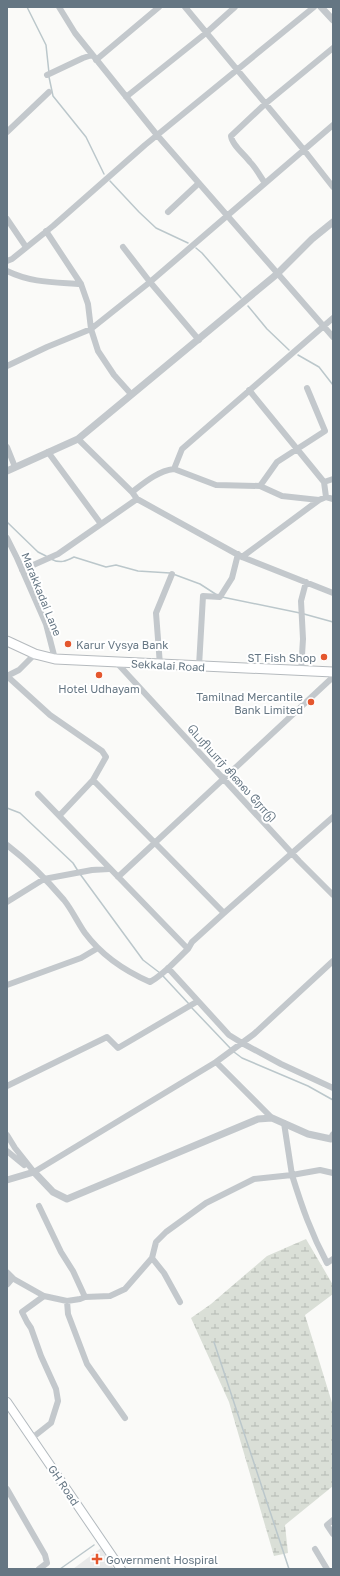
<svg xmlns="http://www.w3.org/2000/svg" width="340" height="1576" font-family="'Golos Text','Noto Sans Tamil',sans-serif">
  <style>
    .built { fill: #e8e9e9 }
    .wetland { fill: url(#wetland-marsh) }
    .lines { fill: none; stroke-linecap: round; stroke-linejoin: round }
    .stream { stroke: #bbc7cb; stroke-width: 1.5 }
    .secondary-casing { stroke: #b3babf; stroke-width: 10 }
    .primary-casing { stroke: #b5babe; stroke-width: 11 }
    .minor { stroke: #c3c8cc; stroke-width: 6 }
    .tertiary { stroke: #c3c8cc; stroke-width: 7 }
    .secondary { stroke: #fff; stroke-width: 8 }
    .primary { stroke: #fff; stroke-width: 9 }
    .poi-dot { fill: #e4572e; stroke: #fff; stroke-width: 1.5 }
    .labels { text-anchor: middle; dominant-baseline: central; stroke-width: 4; stroke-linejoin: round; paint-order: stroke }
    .street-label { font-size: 11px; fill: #657683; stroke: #fff }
    .poi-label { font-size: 11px; fill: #657683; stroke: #fff; text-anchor: start }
  </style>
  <defs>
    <pattern id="wetland-marsh" width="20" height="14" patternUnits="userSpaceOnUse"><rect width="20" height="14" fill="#dadfd7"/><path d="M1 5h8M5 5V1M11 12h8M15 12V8" fill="none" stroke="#b4b9b4"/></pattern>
  </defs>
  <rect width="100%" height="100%" fill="#fafaf8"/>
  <path class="built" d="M101,1548l13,21h-41z"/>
  <path class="wetland" d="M306,1239l27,46v9l-28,21 28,91v80l-48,39 3,28 -14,3 -45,-154 -38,-84 20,-14 56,-48z"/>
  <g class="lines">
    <path class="stream" d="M27,7l19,38 3,28
      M49,77l4,19 33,41 18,37
      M110,181l29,31 17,16 32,15
      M196,248l6,5 39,45
      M248,306l19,23 22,21
      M298,355l21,12 14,18
      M7,522l31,30 8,4
      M51,559c9,5 15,2 23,-2l32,10 10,-2 22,6 32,2
      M173,574l27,10 17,11
      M222,597l78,16
      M304,614l29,8
      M7,808l13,5 53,50 5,8
      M80,874l63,86 17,13
      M163,976l26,28
      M191,1007l40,42
      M234,1052l8,6 66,28 25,14
      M214,1342l75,227
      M60,1569l34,-24"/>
    <defs>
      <path id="secondary" d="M7,1402l114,167"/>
      <path id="primary" d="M7,641l28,13 20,5 278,13"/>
    </defs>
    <use href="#secondary" class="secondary-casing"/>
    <use href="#primary" class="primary-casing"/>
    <path class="minor" d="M59,7l16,26 82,102 176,202
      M185,7l119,143 29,37
      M96,60l63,-53
      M47,75l36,-17 9,-3
      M126,97l80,-64 29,-26
      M7,132l42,-40
      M265,183c-5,-7 -9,-15 -15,-21 -6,-8 -18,-17 -19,-26l34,-32 68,-56
      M168,212l31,-29
      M7,219l19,28
      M46,231l35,53 7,20 3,25 7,22 16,24 17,19
      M123,247l27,35 49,58
      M7,261l5,-2 41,-33 92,-81 169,-138
      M7,271c25,12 46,11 74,13
      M7,366l40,-19 44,-18 59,-47 183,-157
      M249,390l75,92 2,15
      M78,439l54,53 5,7 105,58 91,36
      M7,447l8,20
      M48,452l53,72
      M174,469l8,-20 151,-131
      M174,469l42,16 44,1 22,10 37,4 7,-3 7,2
      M324,482l9,-3
      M260,486l17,-24 48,-31 -18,-43
      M132,492c13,-10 26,-21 42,-23
      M7,538l10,20 29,66 9,35
      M242,557l77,-57
      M22,570l36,-16 79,-55
      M117,663l182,198 34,34
      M160,665l-4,-52 16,-39
      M199,666l4,-70 17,1 12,-19 6,-24
      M301,671l2,-32 -2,-38 5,-19
      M7,676l43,39 52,36 4,6 -13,23 -33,35
      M7,676l12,-6 16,-16
      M93,780l131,133
      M7,845c21,16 40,35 57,55 8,10 14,23 21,33 17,23 40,38 65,49 15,-8 26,-22 38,-33l-150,-155
      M118,877l215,-200
      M7,902l37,-23 48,-9 17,-1
      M188,949l4,-7 32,-29 109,-96
      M168,968l61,67 13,8 39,21 52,24
      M7,985l74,-27 17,-10
      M216,1062l38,-28 79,-73
      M7,1086l100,-49 11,11 80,-47
      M284,1123l8,52 28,-5 13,3
      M7,1135l8,13 19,24 182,-110 56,56
      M7,1151l17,14
      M39,1206l22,46 12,19 12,26
      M152,1258l12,15 16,29
      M12,1278l32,18 -22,16 5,10 4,6 10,28 15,33 2,12 -7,22 -19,15
      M44,1296l23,5 13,-2 5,-2 25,-1 15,-7 27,-31 4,-16 10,-10 40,-29 48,-24 38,-4c10,32 19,58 35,88l6,-4
      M67,1301l1,13 19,50 38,54
      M7,1489l38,66 2,8 -8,6
      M333,1520l-6,5 6,9
      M315,1549l12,20"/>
    <path class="tertiary" d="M321,7l12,13
      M7,471l71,-32 199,-165 35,-35 21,-17
      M7,1180l27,-8 19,20 14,7 191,-80 14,-1 36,16 23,5 2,-4
      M7,1273l5,5 -5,6"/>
    <use href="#secondary" class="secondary"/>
    <use href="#primary" class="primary"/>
  </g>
  <g class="poi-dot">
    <circle cx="68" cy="644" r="4"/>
    <circle cx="324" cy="657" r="4"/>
    <circle cx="99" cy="675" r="4"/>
    <circle cx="311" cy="702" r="4"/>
    <path d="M95 1553h4v4h4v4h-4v4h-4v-4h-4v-4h4z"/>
  </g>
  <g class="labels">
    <g class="street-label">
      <text transform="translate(42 594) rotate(68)">Marakkadai Lane</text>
      <text transform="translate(168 665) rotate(3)">Sekkalai Road</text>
      <text transform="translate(232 773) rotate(48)">பெரியார் சிலை ரோடு</text>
      <text transform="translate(64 1485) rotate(56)">GH Road</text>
    </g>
    <g class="poi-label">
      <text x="76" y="644">Karur Vysya Bank</text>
      <text x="316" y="657" text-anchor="end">ST Fish Shop</text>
      <text x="99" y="688" text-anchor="middle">Hotel Udhayam</text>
      <text x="303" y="696" text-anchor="end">Tamilnad Mercantile<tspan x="303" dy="13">Bank Limited</tspan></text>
      <text x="106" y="1559">Government Hospiral</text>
    </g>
  </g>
  <rect width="340" height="1576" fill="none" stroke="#657683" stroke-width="16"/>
</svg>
